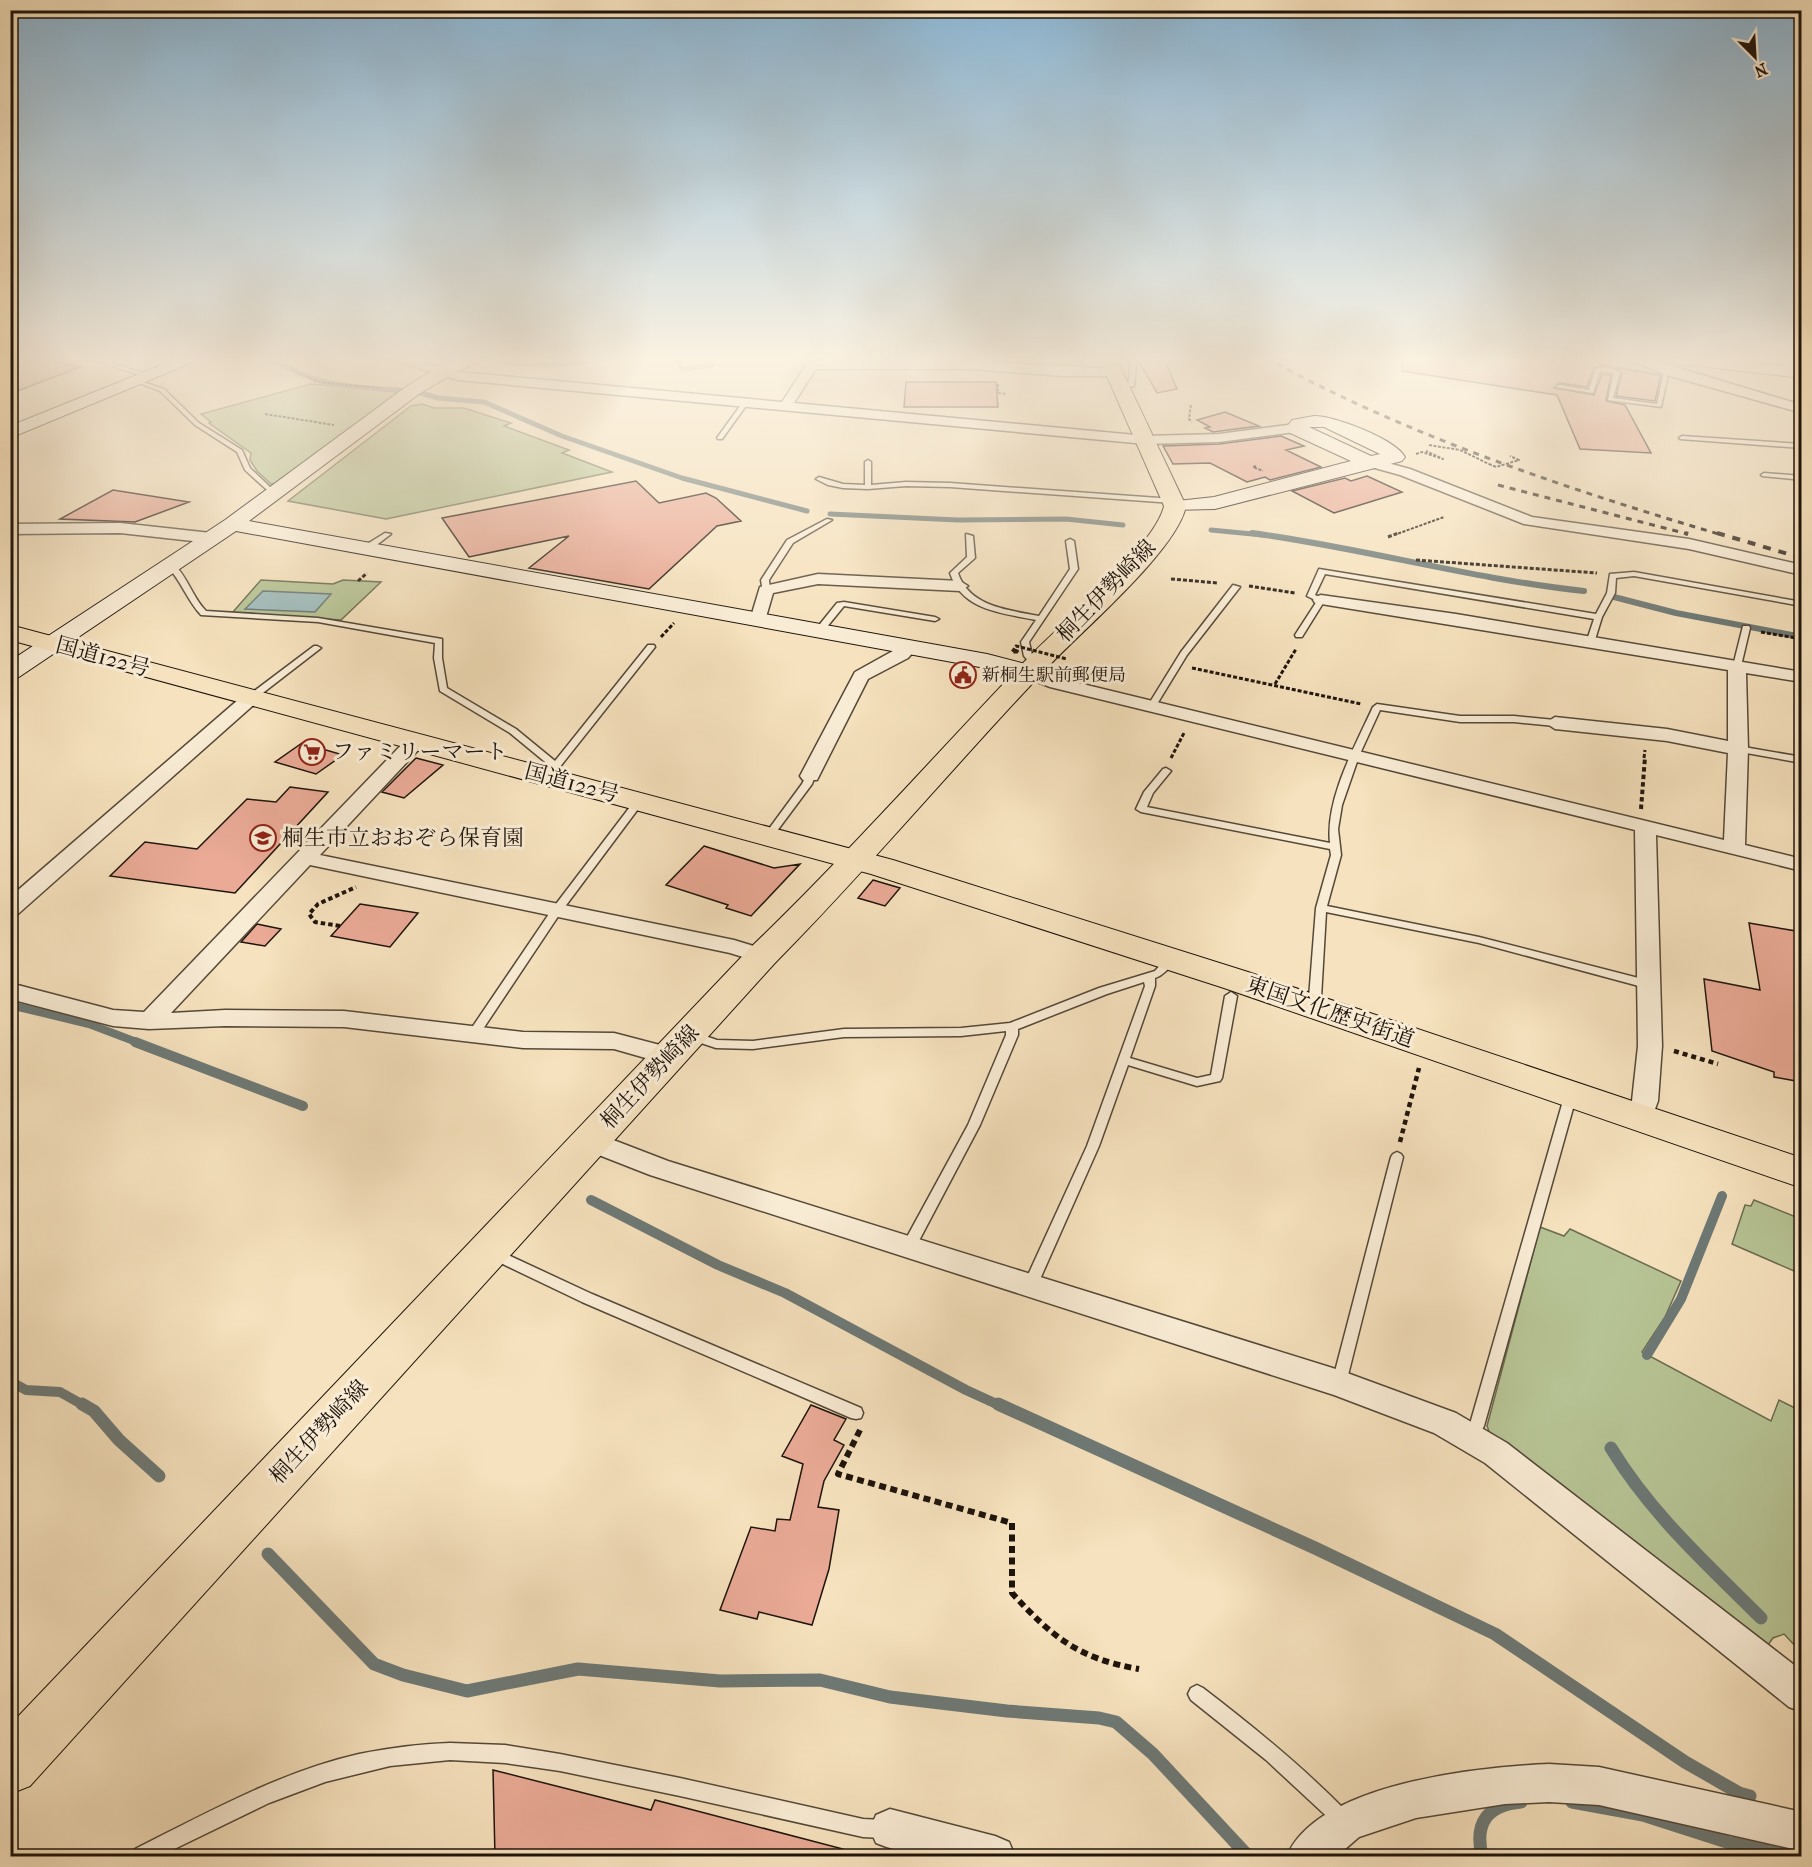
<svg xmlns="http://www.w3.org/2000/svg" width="1812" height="1867" font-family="'IM FELL French Canon','Noto Serif JP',serif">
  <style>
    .green { fill: #b7c495; stroke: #6a6c50; stroke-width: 1.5 }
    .water { fill: #a1bcbc; stroke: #6d7976; stroke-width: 1.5 }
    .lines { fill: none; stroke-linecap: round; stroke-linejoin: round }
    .stream-far4 { stroke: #6d7976; stroke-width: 5 }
    .stream-far3 { stroke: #6d7976; stroke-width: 6 }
    .stream-far2 { stroke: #6d7976; stroke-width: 8 }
    .stream-far1 { stroke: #6d7976; stroke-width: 10 }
    .stream { stroke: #6d7976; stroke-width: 13 }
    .building { fill: #eaaa96; stroke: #1e140c; stroke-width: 1.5 }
    .lane-casing { stroke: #544838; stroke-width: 3 }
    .street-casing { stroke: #544838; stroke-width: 3 }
    .secondary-casing { stroke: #1e140c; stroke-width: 2 }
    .primary-casing { stroke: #1e140c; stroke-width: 2 }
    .highway-casing { stroke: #1e140c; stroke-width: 2 }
    .path-far4 { stroke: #1e140c; stroke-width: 2; stroke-dasharray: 3 1.5; stroke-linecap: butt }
    .path-far3 { stroke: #1e140c; stroke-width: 3; stroke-dasharray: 4 2; stroke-linecap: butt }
    .path-far2 { stroke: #1e140c; stroke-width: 4; stroke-dasharray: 4.5 3; stroke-linecap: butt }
    .path-far1 { stroke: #1e140c; stroke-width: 4.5; stroke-dasharray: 5 4; stroke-linecap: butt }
    .path { stroke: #1e140c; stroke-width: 6; stroke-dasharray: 7 4.5; stroke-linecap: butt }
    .lane { fill: #f9ecd5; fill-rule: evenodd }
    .street { fill: #f9ecd5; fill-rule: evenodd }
    .secondary { fill: #f9ecd5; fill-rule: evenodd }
    .primary { fill: #f6e2be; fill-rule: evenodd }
    .highway { fill: #f6e2be; fill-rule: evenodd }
    .rail-far1 { stroke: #1e140c; stroke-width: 3; stroke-dasharray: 6 6; stroke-linecap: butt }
    .rail { stroke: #1e140c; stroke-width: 4; stroke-dasharray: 8 8; stroke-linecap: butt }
    .path-bridge-far1 { stroke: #1e140c; stroke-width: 2; stroke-dasharray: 3 1.5; stroke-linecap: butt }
    .path-bridge { stroke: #1e140c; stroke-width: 3; stroke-dasharray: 4 2; stroke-linecap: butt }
    .labels { text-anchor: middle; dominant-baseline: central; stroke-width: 6; stroke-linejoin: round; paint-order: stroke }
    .far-poi-label { font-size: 18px; fill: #1e140c; stroke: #f9ecd5; text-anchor: start }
    .street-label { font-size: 22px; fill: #1e140c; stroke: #f9ecd5 }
    .poi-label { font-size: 22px; fill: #1e140c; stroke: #f9ecd5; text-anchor: start }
  </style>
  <rect width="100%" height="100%" fill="#f6e2be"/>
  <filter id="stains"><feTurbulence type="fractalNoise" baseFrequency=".00333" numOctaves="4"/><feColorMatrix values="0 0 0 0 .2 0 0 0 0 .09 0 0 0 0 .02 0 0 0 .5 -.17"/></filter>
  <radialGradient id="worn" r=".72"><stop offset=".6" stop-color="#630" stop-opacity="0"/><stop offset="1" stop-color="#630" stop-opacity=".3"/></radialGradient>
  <path class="green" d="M311,384l88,8 -124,92h-4l-14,-13 -7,-11 1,-7 -42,-30 2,-1 -10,-8z
    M422,404l12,4h30l47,15 -7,3 65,24 -7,3 50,19 -226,47 -98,-18 123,-95z
    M261,580l72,4 10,-4 38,2 -40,38 -109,-7z
    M1754,1200l47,19v55l-69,-30 13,-39 6,1z
    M1540,1227l24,9 6,-7 111,52 -16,36 -23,35 129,69 8,-21 22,11v241l-17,-18 -11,4 -8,11 -204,-165 -71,-50 -3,-8z"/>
  <path class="water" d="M263,591l68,3 -16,18 -70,-3z"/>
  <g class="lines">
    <path class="stream-far4" d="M270,358c41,27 82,30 130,32
      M675,358l8,11 30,-4
      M494,362l57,3 62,-7
      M421,393l17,5 46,4 78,34 120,42 125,33
      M830,514l128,6 108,-1 57,6
      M1211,530l52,5"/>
    <path class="stream-far3" d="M1252,533c111,15 220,46 332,58
      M1614,597l62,16 126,24"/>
    <path class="stream-far2" d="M10,1005l79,19 50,19"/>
    <path class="stream-far1" d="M135,1042l168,64
      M591,1200l127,65 67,28 181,97 35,16
      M1647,1355l34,-56 41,-103
      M10,1381l16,9 34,2 25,14"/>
    <path class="stream" d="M82,1404l12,7 25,29 40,36
      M998,1404l317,144 180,86 190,128 54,31 11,3
      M1611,1448c40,66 96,116 150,170
      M268,1554l106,110 29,11 64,16 111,-22 142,12 100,-1 70,17 117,14 92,7 17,4 37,32 95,102
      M1572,1802l71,13 87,28 55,6
      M1482,1856c-8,-34 6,-51 39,-54"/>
  </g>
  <path class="building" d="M10,358h23l47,9 -70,27z
    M1403,358h210l-2,8 -5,-1 -12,3 -7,19 -28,-4 -5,5 40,7 8,-21 9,1 -5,26 19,4 26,48 -71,-4 -23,-54 -155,-24z
    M1165,361l12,28 -20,4 -18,-31z
    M1614,367l47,8 -6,26 -39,-5 6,-23z
    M906,382h90l2,25h-94z
    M1225,412l34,14 -46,6 -8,-4 5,-1 -13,-7z
    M1281,436l23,10 -18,4 35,17 -51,13 -5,-3 -18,5 -37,-19 -37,1 -10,-18 56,-2z
    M1367,476l35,16 -68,21 -42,-22 53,-13 6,3z
    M636,481l23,22 47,-10 10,5 25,23 -24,5 -68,63 -120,-21 40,-32 -100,21 -27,-39z
    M113,490l76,12 -54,20 -75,-3z
    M302,743l41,12 -27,19 -41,-12z
    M416,758l27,7 -39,33 -22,-6z
    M290,787l38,5 -93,101 -125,-17 35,-34 52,7 50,-50 29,3z
    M704,846l70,22 26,-4 -49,52 -25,-8 2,-3 -62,-20z
    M873,880l27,8 -15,18 -27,-8z
    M360,904l58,9 -28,34 -59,-11z
    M1749,923l53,9v150l-28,-5v-5l-62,-21 -8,-72 56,11z
    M257,924l24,5 -16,17 -24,-4z
    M811,1405l35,14 -12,21 10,5 -20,36 -6,26 21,3 -10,59 -17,56 -53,-13 -2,7 -37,-9 31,-83 24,4 2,-12 13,1 13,-56 -21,-8z
    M493,1770l158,40 4,-10 188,49 -1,8h-347z"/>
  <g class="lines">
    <defs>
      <path id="lane" d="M87,358h9l46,15 -5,1z
        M1131,358h6l-3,28 -15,2v-2l9,-1z
        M1606,367l14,5 -7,26 44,6 7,-33 5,-1 -8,37 -53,-7 6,-27 -14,-2 -7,22 -37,-6 3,-2 30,5 7,-21z
        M137,380l27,9 35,34 43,27 8,18 20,19 8,3v2l-12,-3 -21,-19 -8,-18 -42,-27 -35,-34 -23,-9z
        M743,402l5,1 -26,36h-4l-1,-1z
        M1682,436l120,8v4l-122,-9 -1,-1z
        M868,460l3,2v23l35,-3 44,1 223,16 3,2 -3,2 -223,-16 -44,-1 -38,3 -25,-1 -15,-3 -12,-6 3,-2 24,7 22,1v-23z
        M1764,473l38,3v4l-40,-4 -1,-1z
        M827,519l5,1 -39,23 -24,37 1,10 -7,2 -2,-12 26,-40z
        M385,533l6,1 -21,16h-6v-4z
        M966,534l7,2 2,22 -17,15c11,34 51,37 81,43l31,-47 -4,-28 4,-2 4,2 4,28 -49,73 3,13 8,9 -1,2h-6l-9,-10 -3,-14 15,-22c-33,-7 -74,-9 -86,-47l17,-16z
        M167,563h6c15,14 19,34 33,48l112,7 124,21v19l5,30 69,41 39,32 93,-116h6l1,2 -96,121 -7,5 -5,-3 3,-4 -40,-33 -70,-42 -6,-33 1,-15 -117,-21 -117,-7c-14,-15 -20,-35 -35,-50z
        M1319,569l277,45 11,-21 3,-19 24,-2 168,30v4l-168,-30 -18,2 -1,15 -13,24 -8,26 -4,2 -4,-2 8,-24 -269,-45 -10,21 10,5 -23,37h-6l-1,-2 22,-34 -10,-5z
        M1233,585l7,2 -53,68 -33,54h-6l-1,-2 34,-55z
        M844,602l91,15 4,2 -4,2 -91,-15 -22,27h-6v-4l21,-26z
        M1743,626h6l1,2 -9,38 -4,2 -4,-2z
        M314,646h3l4,2 -66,51h-6v-4z
        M1377,704l83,12h54l41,4 4,3 -4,3 -41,-4h-54l-80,-12 -21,46 -17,49 -4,24 3,26 -14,51 152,31 175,45 1,3 -1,3 -4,1 -171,-46 -153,-31 -5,86 -6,11h-8l-2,-3 4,-8 7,-90 15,-53 -1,-6 -189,-37 -5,-3 8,-17 19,-23 3,-1 5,3 -18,22 -6,14 183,36c-5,-43 25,-97 43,-136z
        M1738,746l64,11v6l-67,-12v-4z
        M810,773l5,3 -3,8 -41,55h-6l-2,-2 39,-53 5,-10z
        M639,798l5,3 -83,111 -84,126h-8l-2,-3 2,-3 84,-124 83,-109z
        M1170,957l4,1 1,2c-6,8 -11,15 -20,18v8l-25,72 67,20 14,-3 14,-79 6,-4 6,4 -15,82 -2,3 -23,5 -69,-21 -29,81 -62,140 -2,4 -5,1 -5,-1 -2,-4 64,-140 58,-160 -1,-4 -37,12 -89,35v6l-38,90 -67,127 -5,1 -5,-1 -2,-4 67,-123 38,-90v-4l-45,5 -117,1 -91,12 -37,-1 -27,-9 -2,-3 2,-3 4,-1 24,8 36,1 91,-12 117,-1 49,-5 89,-35 56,-17 11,-13z
        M1571,1090l4,1 2,3 -93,332 -8,15 -5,2 -5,-2 -2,-5 6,-12 95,-330 2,-3z
        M1397,1152l4,2 2,3 -57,226 -2,4 -5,2 -5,-2 -2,-4 59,-226 2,-3z
        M493,1248l99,46 269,114 2,5 -2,5 -5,1 -5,-1 -269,-116 -94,-45 -2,-4 2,-4z
        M1197,1685l6,3c51,39 100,79 145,125l3,6 -3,6 -6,3 -6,-3 -70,-65 -75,-60 -3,-6 3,-6z
        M450,1743l55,2 55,9 120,24 183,41 20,1 6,3 3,6 -3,6 -6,3 -20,-1 -183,-41 -120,-25 -55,-8 -55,-3 -60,6 -65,16 -56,21 -109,53h-27l2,-7c72,-36 145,-77 224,-95 30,-6 60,-10 91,-11z"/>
      <path id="street" d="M387,358h21l51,14 323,30 26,-40 4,-1h159l143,8 4,1v6h-54l-93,-7h-155l-22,34 352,33 73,-2 76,-10 7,4 -7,4 -76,10 -73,2 -688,-64z
        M1627,358h18l157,47v8l-139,-39z
        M1777,358h13l12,12v6h-8z
        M1369,458l41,11 122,48 157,22 113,26v10l-113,-26 -165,-25 -124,-49 -36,-10v-6z
        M120,523l91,10 8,5 -8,5 -91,-10 -110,1v-10z
        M818,574l142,7 8,5 -8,5 -142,-7 -45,9 -9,31h-12l-2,-4 10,-33z
        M1321,595l135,19 346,58v10l-56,-9 2,76 -3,96 57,14v12l-146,-36 6,211 -4,55 -9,24 -9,2 -9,-2 -4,-7 5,-17 6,-55 -3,-216 -585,-143 -28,-11 -3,-4 9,-5 34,12 662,161 4,-87 -61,-12 -112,-12 -9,-6 9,-6 112,12 61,12v-71l-413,-67 -2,-3 2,-3z
        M909,642l9,5 -10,11 -40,21 -51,101h-14l-3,-4 55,-104z
        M252,692l6,1 3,4 -3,4 -240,213 -8,2v-19l236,-204z
        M416,735l7,2 2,4 -2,4 -103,110 414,85 36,11 3,5 -3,5 -8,2 -32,-10 -420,-88 -139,148 54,-3 119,1 179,21 91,1 65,17 3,6 -3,6 -9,3 -56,-16 -91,-1 -179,-21 -119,-1 -76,3 -36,-3 -103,-27v-16l103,27 31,2 265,-275z
        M590,1131l78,30 671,209 117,43 51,30 295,228v41l-13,-5 -304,-244 -51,-30 -100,-38 -684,-220 -69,-27 -4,-7 4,-7z
        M1549,1764l50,3 203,45v39l-203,-46 -50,-3 -44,2 -89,14 -57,19 -22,19h-50c31,-73 192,-89 262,-92z
        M890,1809l105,27 14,6 6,14c-43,5 -98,4 -139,-13l-6,-14 6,-14z"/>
      <path id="secondary" d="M179,358h24l-193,80v-12z
        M462,358h26l-34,15 -35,21 -170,127 738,133 50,13 3,5 -3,5 -9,2 -43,-11 -749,-137 -217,146 -9,2v-18l215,-141 182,-134 35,-21z
        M1666,358h55l81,10v10l-128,-15z
        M1314,416c21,0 81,23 91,41l-3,4 -187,48 -47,1 -3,-4 3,-4 46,-5 137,-36 -63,-29 -2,-4 6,-8zM1309,427h15l56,27 -9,2z"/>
      <path id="primary" d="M1099,358h17l70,148c-9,45 -107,127 -141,164 -92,97 -177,199 -271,294l-744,822 -20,8v-69l740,-777c96,-92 184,-192 276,-288 32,-34 129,-113 138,-154z"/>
      <path id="highway" d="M10,625l883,235 355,112 554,186v30l-578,-200 -353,-114 -861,-234z"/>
    </defs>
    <use href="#lane" class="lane-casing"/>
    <use href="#street" class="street-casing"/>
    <use href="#secondary" class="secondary-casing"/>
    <use href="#primary" class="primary-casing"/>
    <use href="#highway" class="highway-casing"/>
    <path class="path-far4" d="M275,358l42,24 65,6
      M998,384v9l9,1
      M1191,405l-2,14 3,3
      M265,414l69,11
      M1429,445l31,5 29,14
      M1416,454l6,-2 21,7 -17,-8
      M1256,466l-3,1 10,4
      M1394,535l50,-18"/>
    <path class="path-far3" d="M1388,537l10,-4
      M1416,560l181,13
      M1171,579l47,4
      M358,581l9,-8
      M1249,586l46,7
      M1761,632l41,7
      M661,637l13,-14
      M1192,668l169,36
      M1275,684l21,-35
      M1171,758l13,-25
      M1644,758l1,-8"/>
    <path class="path-far2" d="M1641,809l4,-52
      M340,926l-25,-4 -6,-8 9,-10 38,-17"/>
    <path class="path-far1" d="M1674,1051l44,13
      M1400,1142l19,-74"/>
    <path class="path" d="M860,1430l-22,44 174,49v70c40,44 67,66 127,76"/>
    <use href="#lane" class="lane"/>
    <use href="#street" class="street"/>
    <use href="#secondary" class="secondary"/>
    <use href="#primary" class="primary"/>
    <use href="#highway" class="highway"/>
    <path class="rail-far1" d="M1266,358c142,78 301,131 456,177
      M1498,485l190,49"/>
    <path class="rail" d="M1685,533l3,1
      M1717,533l85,25"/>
    <path class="path-bridge-far1" d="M1489,464l7,3 23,-7 -9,-4"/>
    <path class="path-bridge" d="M1015,650l4,2h-7l4,-6 51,13"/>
  </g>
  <linearGradient id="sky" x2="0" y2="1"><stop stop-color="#8bb7d6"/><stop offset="0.58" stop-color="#fbf2e2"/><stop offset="1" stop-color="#fbf2e2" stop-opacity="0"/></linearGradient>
  <rect width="1812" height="620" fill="url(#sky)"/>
  <defs>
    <symbol id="civic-ring" viewBox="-11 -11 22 22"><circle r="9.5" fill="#f9ecd5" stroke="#8f2418" stroke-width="1.5"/><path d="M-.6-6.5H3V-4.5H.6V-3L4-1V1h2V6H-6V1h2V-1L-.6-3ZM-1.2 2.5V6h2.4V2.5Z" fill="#8f2418"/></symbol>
    <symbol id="supermarket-ring" viewBox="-11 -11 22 22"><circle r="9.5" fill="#f9ecd5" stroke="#8f2418" stroke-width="1.5"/><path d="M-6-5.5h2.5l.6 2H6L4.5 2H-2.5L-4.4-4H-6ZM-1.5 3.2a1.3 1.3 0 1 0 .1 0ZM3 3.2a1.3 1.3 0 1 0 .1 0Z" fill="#8f2418"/></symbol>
    <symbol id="school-ring" viewBox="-11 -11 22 22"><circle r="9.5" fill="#f9ecd5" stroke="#8f2418" stroke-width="1.5"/><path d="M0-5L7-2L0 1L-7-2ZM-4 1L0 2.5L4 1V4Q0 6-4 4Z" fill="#8f2418"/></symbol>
  </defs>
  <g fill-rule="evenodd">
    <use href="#civic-ring" x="948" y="660" width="30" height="30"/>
    <use href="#supermarket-ring" x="297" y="737" width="30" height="30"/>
    <use href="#school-ring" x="248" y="823" width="30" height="30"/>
  </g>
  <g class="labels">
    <g class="far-poi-label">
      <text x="982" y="675">新桐生駅前郵便局</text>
    </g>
    <g class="street-label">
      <text transform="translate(1106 591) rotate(-46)">桐生伊勢崎線</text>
      <text transform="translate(103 657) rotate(15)">国道122号</text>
      <text transform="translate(572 783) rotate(15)">国道122号</text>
      <text transform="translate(1330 1012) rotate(19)">東国文化歴史街道</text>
      <text transform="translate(650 1077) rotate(-47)">桐生伊勢崎線</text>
      <text transform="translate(319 1432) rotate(-47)">桐生伊勢崎線</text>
    </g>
    <g class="poi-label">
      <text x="332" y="752">ファミリーマート</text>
      <text x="282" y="838">桐生市立おおぞら保育園</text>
    </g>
  </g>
  <rect width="1812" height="1867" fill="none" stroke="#f6e2be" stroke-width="36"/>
  <rect x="12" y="12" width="1788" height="1843" fill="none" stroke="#1e140c" stroke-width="3"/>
  <rect x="18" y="18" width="1776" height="1831" fill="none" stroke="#1e140c" stroke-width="1.5"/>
  <g transform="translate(1755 57) rotate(156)" stroke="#f9ecd5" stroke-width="4.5" paint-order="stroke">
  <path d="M0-4.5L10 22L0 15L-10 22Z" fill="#1e140c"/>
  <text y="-9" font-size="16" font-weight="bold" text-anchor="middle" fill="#1e140c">N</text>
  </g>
  <rect width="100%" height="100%" filter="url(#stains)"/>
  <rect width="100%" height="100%" fill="url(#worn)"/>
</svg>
